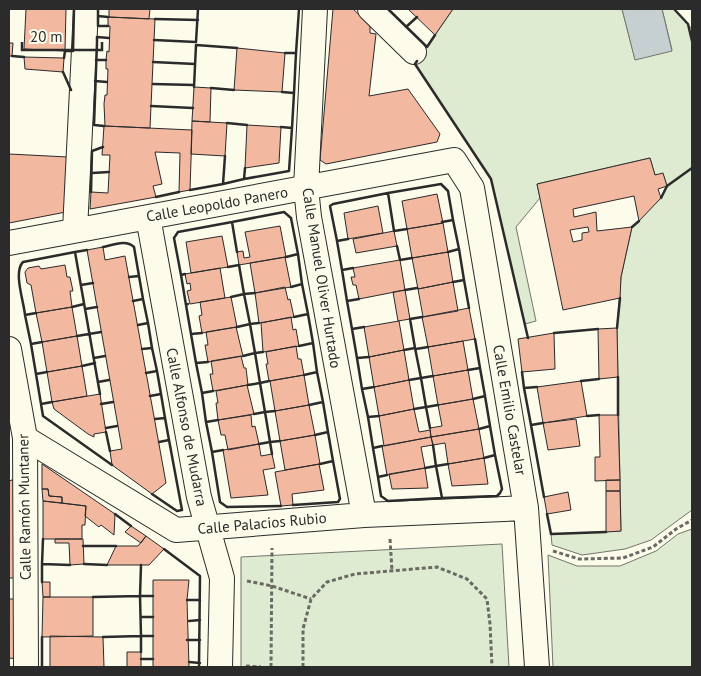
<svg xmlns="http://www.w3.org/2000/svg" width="701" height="676" font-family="'PT Sans',sans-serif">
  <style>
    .green { fill: #deebd1; stroke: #74746e }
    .water { fill: #c7d0d0; stroke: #74746e }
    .building { fill: #f2b8a0; stroke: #2b2b2b; fill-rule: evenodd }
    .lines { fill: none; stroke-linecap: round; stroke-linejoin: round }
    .minor-casing { stroke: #2b2b2b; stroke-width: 26 }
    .path { stroke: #6a6964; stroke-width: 3; stroke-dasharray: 4 2.5; stroke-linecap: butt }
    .minor { stroke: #fdfbea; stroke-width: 24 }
    .wall { stroke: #2b2b2b; stroke-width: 2.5 }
    .labels { text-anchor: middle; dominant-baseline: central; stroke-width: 4; stroke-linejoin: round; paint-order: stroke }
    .street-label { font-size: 15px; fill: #2b2b2b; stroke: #fdfbea }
  </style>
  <rect width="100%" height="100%" fill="#fdfbea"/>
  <path class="green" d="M453,9h169l13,50 37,-9 -10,-41h12l18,20v481l-41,30 -26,9 -43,6 -30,-10 -1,-11 70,-3 -4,-203 4,-51 11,-50 29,-29 6,-12 -4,-12 -8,1 -5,-17 -113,26 3,14 -24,29 20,94 -11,3 -34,-145 -76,-115z
    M692,529v138h-139l-5,-112 29,11h43l36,-15 22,-17z
    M502,544l7,123h-268v-110z"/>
  <path class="water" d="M622,9h40l10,42 -37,9z"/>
  <path class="building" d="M26,9h40l-1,42 -41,-2z
    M109,9h41l-1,10 -40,-2z
    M333,9h20l17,16v8l6,1 -7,62 39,-7 32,45 -3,8 -111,22 -6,-4z
    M408,9h45l-18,26z
    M108,17l47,2 -5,109 -45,-2 -1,-22 1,-9h2l1,-26h-2v-9l1,-9 2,1 1,-26h-2z
    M9,43h4l-1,13h-3z
    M237,48l48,5 -3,39 -48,-2z
    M24,57l40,1 -1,14 -38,-3z
    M194,87l17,1 -1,34 -18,-1z
    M192,121l35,2 -2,33 -34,-2z
    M247,125l34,2 -2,36 -34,5z
    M104,126l88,4 -2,60 -11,2 1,-39 -25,-1 7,32 -9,2 3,11 -66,12 1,-17 17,1 2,-38h-8z
    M9,154l59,3 -2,55 -57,11z
    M650,158l5,17 8,-2 4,13 -9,3 3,9 -22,23 -5,-25 -61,13 1,8 22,-5 1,19 35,-4 -11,50 -1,21 -57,12 -26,-126zM588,227l1,5 -7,1v7l-9,2 -3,-12z
    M437,194l6,29 -36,6 -5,-28z
    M378,206l5,27 -35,6 -4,-26z
    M443,223l5,29 -36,6 -5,-29z
    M280,226l6,31 -47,8 -2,-13 6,-1 1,7 6,-1 -5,-25z
    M394,231l3,15 -41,7 -3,-14z
    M222,236l6,31 -37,6 -5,-31z
    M103,247l2,13 20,-4 41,227 -14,11 -40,-29 -2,-14 12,-2 -35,-199z
    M448,252l5,30 -35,7 -6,-31z
    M285,257l6,30 -36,6 -5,-30z
    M400,260l5,30 -46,9 -3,-14h-3l-2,-8h4l-2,-9z
    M65,265l2,12h3l3,14h-3l2,16 -36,6 -5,-28 -4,-2 -2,-11 3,-4 11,-2 2,3z
    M220,268l5,30 -35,6 -3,-13 4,-1 -1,-7 -3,1 -2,-10z
    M453,282l5,29 -35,6 -5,-28z
    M285,287l3,13 2,-1 4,18 -35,6 -4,-30z
    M405,290l5,29 -12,2 -5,-29z
    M231,297l6,30 -35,6 -3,-17 3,-1 -2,-13z
    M72,307l5,29 -35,6 -6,-29z
    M469,308l6,31 -47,8 -6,-30z
    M291,317l2,13 3,-1 3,17 -36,6 -2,-29z
    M399,321l5,29 -35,7 -5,-30z
    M236,327l7,29 -35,6 -3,-17h3l-2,-13z
    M617,328l1,49 -19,2 -1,-50z
    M554,333l1,36 -33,3 -4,-33z
    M77,336l5,30 -35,6 -5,-30z
    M463,341l5,29 -35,6 -5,-29z
    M296,346l2,13h3l3,16 -35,6 -3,-17h2l-2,-12z
    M404,350l5,30 -35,7 -5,-30z
    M241,356l3,12h2l2,17 -35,6 -3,-17h3l-2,-13z
    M82,366l5,30 -35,6 -5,-30z
    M468,370l5,29 -35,6 -5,-29z
    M304,375l5,30 -34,6 -5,-30z
    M409,380l5,29 -35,7 -5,-29z
    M581,381l6,35 -44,7 -6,-36z
    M247,385l7,29 -36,6 -2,-17h2l-2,-12z
    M100,394l6,38 -12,2v3l-6,-3 -34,-25 -2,-7z
    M473,399l6,30 -48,8 -1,-9 12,-2 -4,-21z
    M309,405l6,30 -35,6 -5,-30z
    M414,409l5,23 11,-2 1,7 -47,9 -5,-30z
    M251,415l1,12 3,-1 4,18 -31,6 -3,-15h-4l-3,-15z
    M599,415h19l2,65 -25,1v-24h5z
    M576,419l4,27 -32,4 -5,-27z
    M479,429l5,29 -36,6 -3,-21 -12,2 -2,-8z
    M315,435l5,29 -35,6 -5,-29z
    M431,437l2,8 -12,2 4,21 -38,7 -5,-29z
    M259,444l2,12 11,-2 3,14 -12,2 5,25 -37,3 -8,-48z
    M484,458l4,26 -36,2 -4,-22z
    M42,464l73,50 -1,21 -13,-10 -2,2 -14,-11 1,-10 -24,-3v-6l-13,-1 -1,-7h-6z
    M319,464l5,26 -32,4 1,11 -12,1 -6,-34z
    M425,468l3,20 -36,1 -3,-15z
    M11,480l7,1v97h-9v-96z
    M606,480h14v11h-14z
    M42,489h6l1,7 13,1v6l-19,-2z
    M606,491h14l1,40 -15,1z
    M568,492l3,18 -24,4 -3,-17z
    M43,501l43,5 -1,19h-3v14h-39z
    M131,526l15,10 -5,7 -16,-11z
    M146,536l18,13 -15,16h-42l9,-19h22z
    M55,539h28l1,25 -14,1 -1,-22h-14z
    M153,580h36l-2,20 2,67h-36z
    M42,582h8v15h-7z
    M43,597h50v39l-51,1z
    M9,599h9v60l-9,-1z
    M50,636l53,1 1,30h-54z
    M127,652h14v15h-14z"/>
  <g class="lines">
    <defs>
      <path id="minor" d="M315,9l-9,179 3,29 55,298
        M370,9l44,43
        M148,217l51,280 23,81 -2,89
        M75,230l11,-221
        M9,243l445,-83 18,28 54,320 11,159
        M9,349l16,89 1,229
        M25,438l151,92 188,-15 162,-7"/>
    </defs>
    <use href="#minor" class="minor-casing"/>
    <path class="path" d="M390,539l2,32
      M553,551l26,8 44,-1 30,-11 23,-18 16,-9
      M247,581l25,5 39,13
      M246,666l15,1
      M271,667l1,-119
      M303,667v-38l8,-30 16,-17 28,-8 82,-7 30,12 20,20 3,25 2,43"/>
    <use href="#minor" class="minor"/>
    <path class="wall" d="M98,9v7l10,1
      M388,9l39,38 8,-12
      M674,9l14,15 4,17
      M98,16v10h10
      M155,19l43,1
      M406,27l11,-10
      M154,40l42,2
      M196,42l2,-33
      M296,53l3,-44
      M12,56l12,1
      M64,58l1,-7h8l1,-42
      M96,60h10
      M417,61l-2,3 76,115 37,159
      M153,62l42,2
      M63,72l8,18
      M95,81l12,1
      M153,84l41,1
      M194,87l2,-42 41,3
      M211,88l23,2
      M282,92l12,1 2,-40h-11
      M151,106l42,2
      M227,123l20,2
      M104,126l-10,-1 3,-82v-6l12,1
      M292,128l2,-35
      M92,173l17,-1
      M244,179l45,-8 3,-43 -11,-1
      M223,184l21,-5 1,-11
      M190,190l33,-6 2,-28
      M91,192l1,-41 11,-4
      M156,197l23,-5
      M661,198l6,-12 25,-18
      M442,222l11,-2 6,29
      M632,227l7,-6
      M407,229l-13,2 -6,-38 53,-9 7,7 5,29
      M348,239l-11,2 -7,-35 3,-2 55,-11
      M337,241l5,29 11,-2
      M397,246l3,14 12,-2
      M103,247c10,-2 23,-8 31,0l5,29 -10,1
      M87,250l-12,2 25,142
      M237,252l-5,-30 52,-10 7,6 7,36
      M448,252l11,-3 5,31
      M286,257l12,-3 4,30
      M228,267l11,-2 5,29 -13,3
      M342,270l5,31 12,-2
      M185,274l-4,1 -7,-37 4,-6 54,-10
      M181,275l5,30 2,-1
      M453,282l11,-2 5,28
      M81,285l12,-2
      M291,287l11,-3 6,30
      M405,290l12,-2
      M133,301l10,-2 -4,-23
      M347,301l5,28 12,-2
      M186,305l5,29 11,-1
      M72,307l12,-3
      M85,309l12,-2
      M36,313l-11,2c-1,-13 -12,-43 -2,-53l52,-10
      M25,315l6,29 11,-2
      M294,317l14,-3 5,29
      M138,325l10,-2 -5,-24
      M237,327l13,-3 -6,-30 11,-1
      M617,328l3,-30
      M352,329l5,29 12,-1
      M554,333l44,-4
      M191,334l5,29 12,-1
      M77,336l24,-4
      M475,339l5,29
      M31,344l5,30 11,-2
      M299,346l14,-3 4,29
      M415,348l-5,-29 12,-2
      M142,349l10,-1 -4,-25
      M416,349l12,-2
      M404,350l11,-2 6,30 -12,2
      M243,356l12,-3 -5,-29 9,-1
      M94,358l11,-2
      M357,358l5,31 12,-2
      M196,363l6,30 11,-2
      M82,366l13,-3
      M468,370l12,-2 5,28
      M522,372l2,16
      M146,373l11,-2 -5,-23
      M36,374l5,30
      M304,375l13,-3 6,30
      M618,377v38
      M581,381l18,-2
      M98,382l11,-2
      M248,385l12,-2 -5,-30 8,-1
      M362,389l6,28 11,-1
      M202,393l4,29 12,-2
      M150,396l11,-2 -4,-23
      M473,399l12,-3 5,30
      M52,402l-11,2 2,12 69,49
      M101,404l12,-2
      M309,405l14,-3 5,30
      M414,409l12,-2 -5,-29 12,-2
      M254,414l11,-2 -5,-29 9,-2
      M587,416l12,-1
      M368,417l5,31 9,-2
      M155,419l10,-1 -4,-24
      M206,422l6,30 11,-2
      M543,423l-12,2 13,72
      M531,425l-7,-37 13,-1
      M106,428l11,-2
      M430,428l-4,-21 12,-2
      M479,429l11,-3 5,29
      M106,432l4,19
      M315,435l13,-3 5,29
      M159,442l10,-2 -4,-22
      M259,444l11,-2 -5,-30 10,-1
      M433,445l3,21 12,-2
      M373,448l5,29
      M212,452l8,50 7,5 54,-1
      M272,454l-2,-12 10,-1
      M387,475l-9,2 3,19 7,5 54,-3 -6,-32 -11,2
      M152,494l25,17 5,-1 -13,-70
      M442,498l55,-2 3,-3 2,-4 -7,-34 -11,3
      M293,505l45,-3 2,-3 -7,-38 -13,3
      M115,514l16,12
      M547,514l4,20 55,-2
      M83,546h33
      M164,549l36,27 -1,91
      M42,564l1,-25
      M84,564l23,1
      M141,565l-1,31h13
      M42,582v-18l28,1
      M93,597l47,-1 1,40h12
      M187,600h13
      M141,617h12
      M189,621l11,-1
      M42,637v30
      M103,637l38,-1v16
      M187,640h13
      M141,659h12
      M189,662l11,1"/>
  </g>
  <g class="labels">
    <g class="street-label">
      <text transform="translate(217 204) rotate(-10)">Calle Leopoldo Panero</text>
      <text transform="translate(322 278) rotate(81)">Calle Manuel Oliver Hurtado</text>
      <text transform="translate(510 410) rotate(80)">Calle Emilio Castelar</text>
      <text transform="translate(187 427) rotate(79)">Calle Alfonso de Mudarra</text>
      <text transform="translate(24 507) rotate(-91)">Calle Ramón Muntaner</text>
      <text transform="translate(262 523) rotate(-5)">Calle Palacios Rubio</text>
    </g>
  </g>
  <rect width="701" height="676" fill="none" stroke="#2b2b2b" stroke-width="20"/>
  <path d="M22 42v8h80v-8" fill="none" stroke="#2b2b2b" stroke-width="2.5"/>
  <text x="30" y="42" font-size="15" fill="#2b2b2b" stroke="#fdfbea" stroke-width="4" paint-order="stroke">20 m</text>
</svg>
